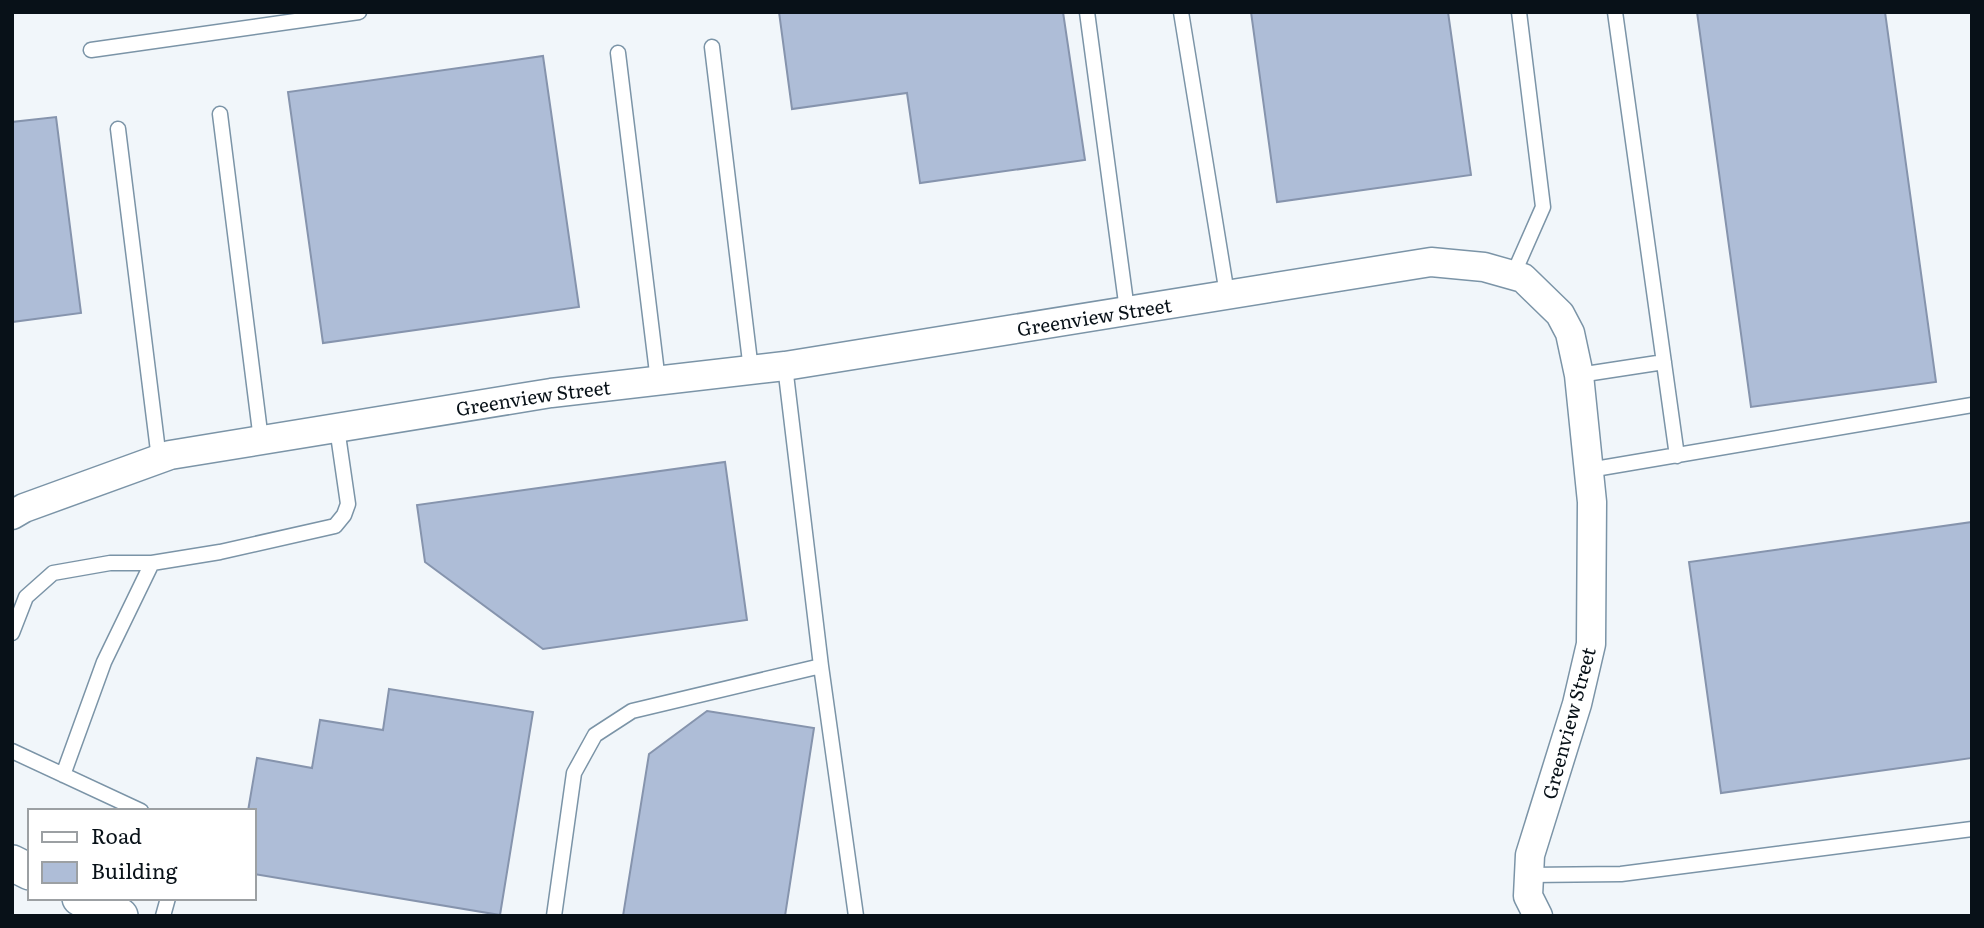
<svg xmlns="http://www.w3.org/2000/svg" width="1984" height="928" font-family="Literata,serif">
  <style>
    .building { fill: #aebdd7; stroke: #8694ad; stroke-width: 2 }
    .lines { fill: none; stroke-linecap: round; stroke-linejoin: round }
    .service-casing { stroke: #7b94a7; stroke-width: 17 }
    .minor-casing { stroke: #7b94a7; stroke-width: 31 }
    .tertiary-casing { stroke: #7b94a7; stroke-width: 38 }
    .service { stroke: #fff; stroke-width: 14 }
    .minor { stroke: #fff; stroke-width: 28 }
    .tertiary { stroke: #fff; stroke-width: 35 }
    .labels { text-anchor: middle; dominant-baseline: central; stroke-width: 5; stroke-linejoin: round; paint-order: stroke }
    .street-label { font-size: 19px; fill: #081118; stroke: #fff }
  </style>
  <rect width="100%" height="100%" fill="#f1f6fa"/>
  <path class="building" d="M779,12h284l22,148 -165,23 -13,-90 -115,16z
    M1251,12h197l23,163 -194,27z
    M1697,12h188l51,370 -185,25z
    M543,56l36,251 -256,36 -35,-251z
    M56,117l25,196 -69,9v-200z
    M725,462l22,158 -204,29 -118,-87 -8,-57z
    M1972,522v236l-251,35 -32,-231z
    M389,689l144,23 -33,203 -246,-41v-63h-6l9,-53 55,10 8,-48 63,10z
    M707,711l107,17 -29,188h-162l26,-162z"/>
  <g class="lines">
    <defs>
      <path id="service" d="M1087,12l40,298
        M1181,12l46,282
        M1615,12l62,444
        M712,47l39,323
        M91,50l268,-38
        M618,53l40,328
        M220,114l41,326
        M118,129l41,330
        M1513,275l30,-68 -24,-195
        M785,366l36,300 35,250
        M1579,375l85,-13
        M1589,470l383,-65
        M12,633l14,-36 27,-24 57,-10h42l68,-11 115,-26 9,-11 4,-11 -11,-76
        M12,751l129,60
        M63,775l41,-113 48,-99
        M1529,875l92,-1 351,-45
        M163,916l5,-18
        M554,916l20,-143 21,-38 37,-24 189,-45"/>
      <g id="minor">
        <path id="s1" d="M12,515l12,-7 146,-53 381,-62 234,-27 646,-104 53,5 39,11 37,36 10,19 9,42 13,127 -1,142 -14,60 -47,151 -2,41 10,20"/>
      </g>
      <path id="tertiary" d="M12,863l18,9
        M80,898l40,18"/>
    </defs>
    <use href="#service" class="service-casing"/>
    <use href="#minor" class="minor-casing"/>
    <use href="#tertiary" class="tertiary-casing"/>
    <use href="#service" class="service"/>
    <use href="#minor" class="minor"/>
    <use href="#tertiary" class="tertiary"/>
  </g>
  <g class="labels">
    <g class="street-label">
      <text stroke="none"><textPath href="#s1" startOffset="1104">Greenview Street</textPath></text>
      <text stroke="none"><textPath href="#s1" startOffset="537">Greenview Street</textPath></text>
      <text transform="translate(1568 723) rotate(-75)">Greenview Street</text>
    </g>
  </g>
  <rect width="1984" height="928" fill="none" stroke="#081118" stroke-width="28"/>
  <rect x="28" y="809" width="228" height="91" fill="#ffffff" stroke="#9ca0a3" stroke-width="2"/>
  <rect x="42" y="832" width="35" height="10" fill="#ffffff" stroke="#9ca0a3" stroke-width="2"/>
  <text x="91" y="844" font-size="21" fill="#081118">Road</text>
  <rect x="42" y="862" width="35" height="21" fill="#aebdd7" stroke="#9ca0a3" stroke-width="2"/>
  <text x="91" y="879" font-size="21" fill="#081118">Building</text>
</svg>
